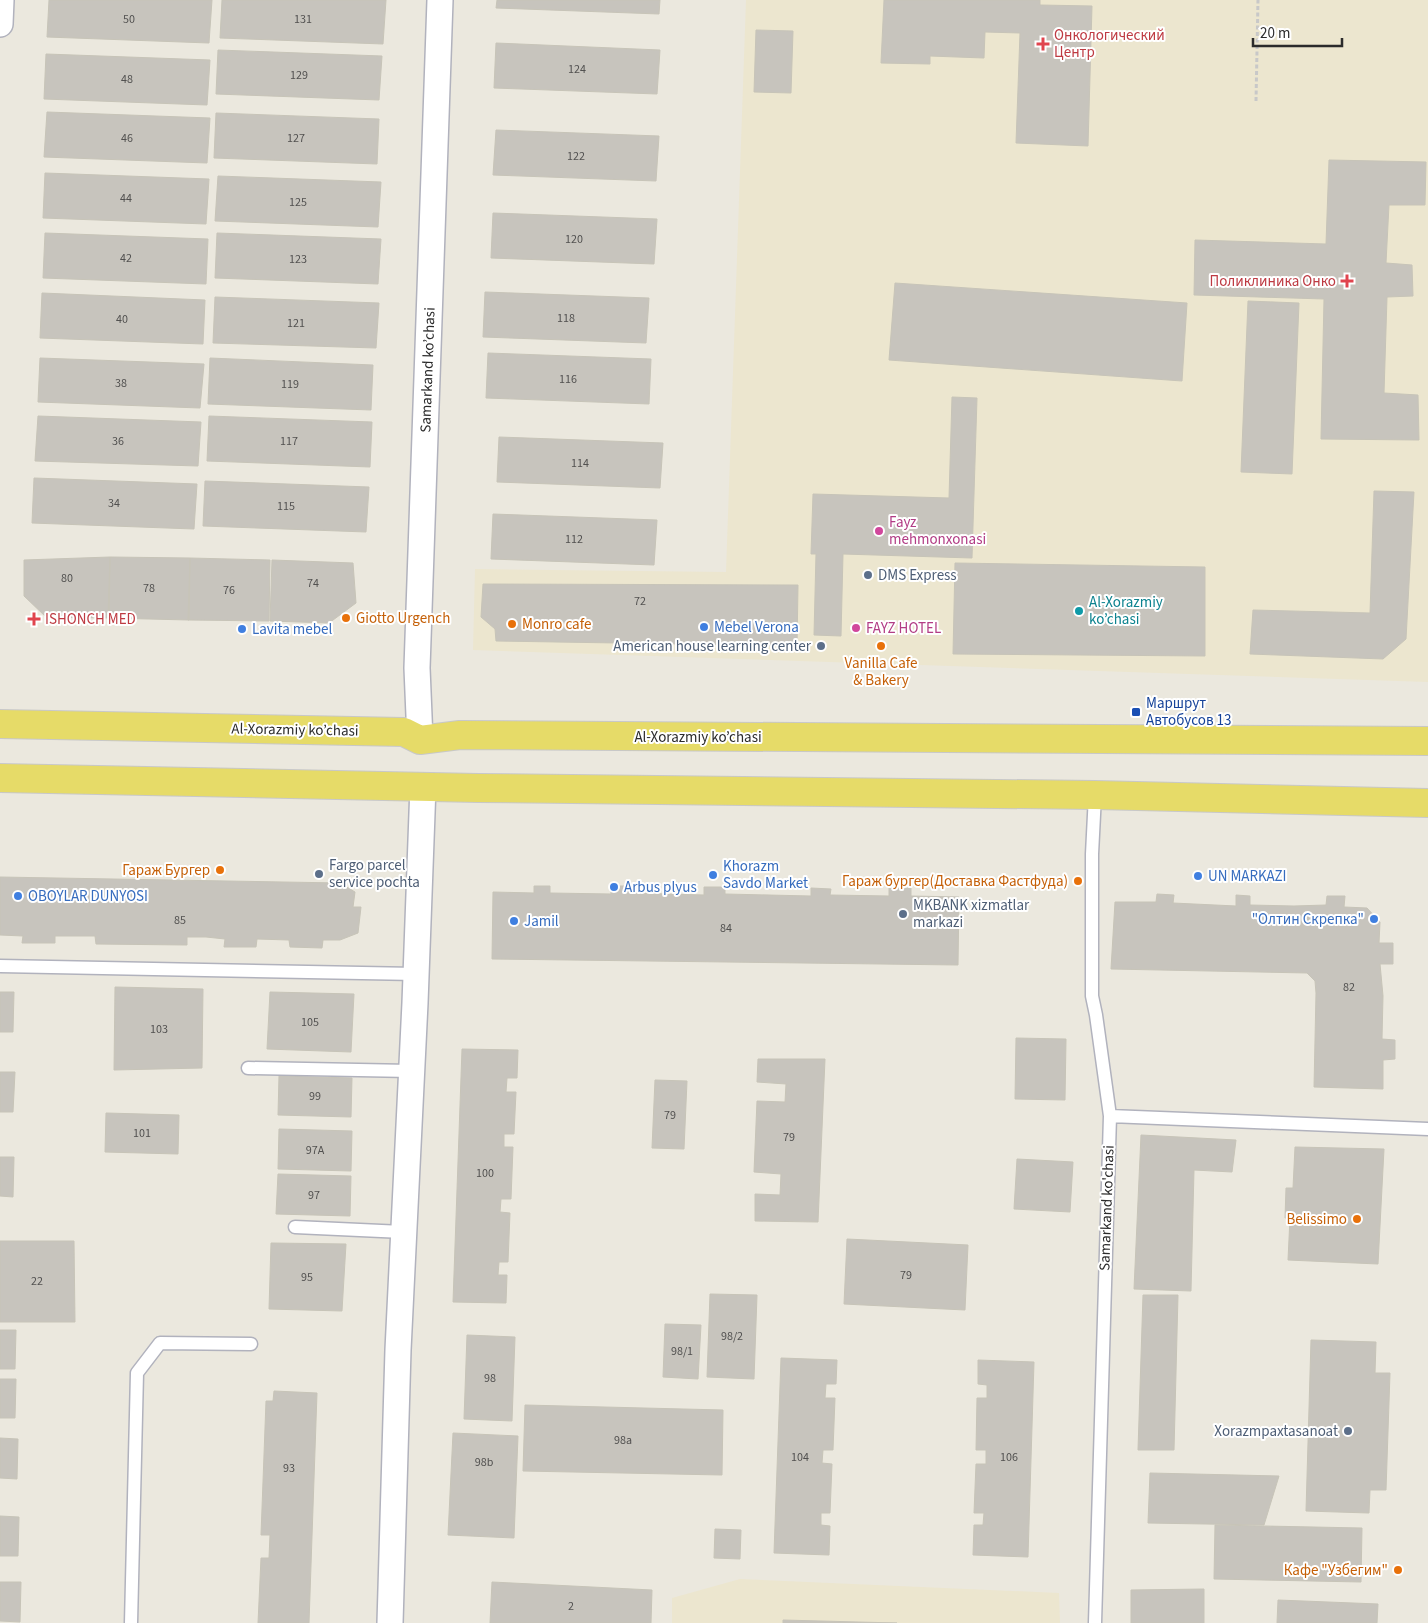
<svg xmlns="http://www.w3.org/2000/svg" width="1428" height="1623" font-family="'Source Sans 3',sans-serif">
  <style>
    .education { fill: #ece6cf }
    .building { fill: #c7c4bd; stroke: #c7c4b8 }
    .lines { fill: none; stroke-linecap: round; stroke-linejoin: round }
    .service-casing { stroke: #b1b2bd; stroke-width: 15 }
    .minor-casing { stroke: #b1b2bd; stroke-width: 28 }
    .primary-casing { stroke: #c8c8c8; stroke-width: 30 }
    .path { stroke: #c8c8c8; stroke-width: 3; stroke-dasharray: 4 2.5; stroke-linecap: butt }
    .service { stroke: #fff; stroke-width: 12 }
    .minor { stroke: #fff; stroke-width: 25 }
    .primary { stroke: #e6db68; stroke-width: 28 }
    .health-dot { fill: #e0444e; stroke: #fff; stroke-width: 2 }
    .hotel-dot { fill: #d1479c; stroke: #fff; stroke-width: 2 }
    .service-dot { fill: #5c6f8a; stroke: #fff; stroke-width: 2 }
    .culture-dot { fill: #0f9aa8; stroke: #fff; stroke-width: 2 }
    .food-dot { fill: #e8710a; stroke: #fff; stroke-width: 2 }
    .shop-dot { fill: #3f7fe0; stroke: #fff; stroke-width: 2 }
    .transit-dot { fill: #1a4fb4; stroke: #fff; stroke-width: 2 }
    .labels { text-anchor: middle; dominant-baseline: central; stroke-width: 4; stroke-linejoin: round; paint-order: stroke }
    .number-label { font-size: 12px; fill: #525150 }
    .health-label { font-size: 15px; fill: #be3a42; stroke: #fff; text-anchor: start }
    .street-label { font-size: 15px; fill: #2b2b2b; stroke: #fff }
    .hotel-label { font-size: 15px; fill: #b23c85; stroke: #fff; text-anchor: start }
    .service-label { font-size: 15px; fill: #4e5e75; stroke: #fff; text-anchor: start }
    .culture-label { font-size: 15px; fill: #0d838f; stroke: #fff; text-anchor: start }
    .food-label { font-size: 15px; fill: #c56008; stroke: #fff; text-anchor: end }
    .shop-label { font-size: 15px; fill: #366cbe; stroke: #fff; text-anchor: start }
    .transit-label { font-size: 15px; fill: #164399; stroke: #fff; text-anchor: start }
  </style>
  <rect width="100%" height="100%" fill="#ebe8de"/>
  <path class="education" d="M746,0h682v682l-955,-32 2,-81 251,3z
    M740,1579l319,14 1,30h-388v-25z"/>
  <path class="building" d="M49,0h163l-3,43 -162,-6z
    M222,0h164l-3,44 -163,-6z
    M497,0h163l-1,14 -163,-6z
    M884,0h156v5l52,1 -4,140 -72,-3 4,-110 -35,-1 -1,26 -54,-2v8l-49,-1z
    M756,30l37,1 -2,62 -37,-1z
    M496,43l164,7 -3,44 -163,-6z
    M218,50l164,6 -3,44 -163,-6z
    M46,54l164,6 -3,45 -163,-6z
    M47,112l163,6 -3,45 -163,-6z
    M216,113l163,6 -2,45 -163,-6z
    M496,130l163,6 -3,45 -163,-6z
    M1329,160l97,2 -1,43h-36l-3,58 26,2 1,31 -26,1 -3,96 34,2 1,45 -98,-1 3,-140 -130,-4 1,-55 131,4z
    M45,173l164,6 -3,45 -163,-6z
    M218,176l163,6 -3,45 -163,-6z
    M493,213l164,6 -3,45 -163,-6z
    M45,233l163,6 -2,45 -163,-6z
    M217,233l164,6 -3,45 -163,-6z
    M895,283l292,20 -5,78 -293,-21z
    M485,292l164,6 -3,45 -163,-6z
    M42,293l163,7 -2,44 -163,-6z
    M215,297l164,6 -3,45 -163,-5z
    M1248,301l51,2 -7,171 -51,-2z
    M488,353l163,6 -2,45 -163,-6z
    M40,358l164,6 -4,44 -162,-6z
    M210,358l163,7 -2,45 -163,-6z
    M952,397l25,1 -5,160 -129,-4 -2,82 -27,-1 2,-81h-5l2,-60 136,4z
    M38,416l163,6 -3,44 -163,-5z
    M209,416l163,6 -2,45 -163,-6z
    M499,437l164,6 -3,45 -163,-6z
    M34,478l163,6 -3,45 -162,-6z
    M205,481l164,6 -3,45 -163,-6z
    M1374,491l40,1 -8,147 -23,20 -133,-5 3,-44 117,3z
    M493,514l164,6 -3,45 -163,-6z
    M110,557l80,1 -1,62 -81,-2z
    M110,557l-1,61 -63,-1 -22,-21v-36z
    M190,558l80,2 -1,61 -81,-1z
    M272,560l81,3 3,40 -27,20 -59,-2z
    M955,563l250,4v89l-252,-2z
    M483,584l315,1 -1,61 -301,-5 -1,-12 -14,-12z
    M0,877l340,6 15,9 -2,15h8l-3,26 -18,7h-17l-1,8 -32,-1 -1,-7 -32,-1 -1,8h-32l1,-8 -19,-2h-19v8l-91,-1 -1,-8h-40v7h-33l1,-7 -23,-1z
    M534,886h16v7l61,1v-8h19v7l74,2v-8h21v7l86,2v-8l20,1 -1,6 59,1v-8h22v8l48,1 -1,68 -466,-6 1,-67 41,1z
    M1157,894l17,1 -1,8 63,3v-11l14,1v9l44,1 32,-1 1,-9h18l-1,11 23,1 13,14 -1,21h14v21h-13l3,32 -1,43 13,1v19l-12,1v29l-69,-2 2,-94 -1,-12 -8,-8 -196,-4 4,-67h41z
    M115,987l88,2 -1,79 -88,2z
    M0,992h14l-1,40h-13z
    M270,992l84,2 -3,58 -84,-3z
    M1016,1038l50,1 -1,61 -50,-1z
    M462,1049l56,1 -1,28h-10l-1,14h10l-2,42h-10v13h9l-2,52h-10l-1,13 10,1 -2,49h-9l-1,13h9l-1,28 -53,-1z
    M758,1059h67l-7,163 -63,-1v-27l25,1 1,-21 -27,-2 3,-71 28,1 1,-18 -29,-2z
    M0,1072h15l-2,40h-13z
    M279,1076l73,2 -1,39 -73,-2z
    M655,1080l32,1 -3,68 -32,-1z
    M106,1113l73,2 -1,39 -73,-2z
    M279,1129l73,2 -1,40 -73,-2z
    M1141,1135l95,5 -4,32 -38,-2 -3,121 -57,-2z
    M1295,1147l89,2 -6,115 -90,-4 2,-42h-5l1,-30h7z
    M0,1157h14l-1,40 -13,-1z
    M1017,1159l56,3 -3,50 -56,-3z
    M278,1174l73,2 -1,40 -74,-2z
    M847,1239l121,6 -3,65 -121,-6z
    M0,1241h74l1,81h-75z
    M271,1243l75,1 -4,67 -73,-2z
    M710,1294l47,1 -3,84 -47,-2z
    M1143,1295h35l-4,155h-36z
    M665,1324l36,1 -3,54 -35,-2z
    M0,1330h16l-1,39h-15z
    M467,1335l48,2 -3,84 -48,-2z
    M1311,1340l65,2 -1,31h15l-4,117h-16l-1,23 -63,-2z
    M781,1358l56,2 -1,24h-10l-1,14h10l-2,52h-10l-1,13 10,1 -2,49h-9v12l9,1 -1,29 -55,-2z
    M978,1360l56,2 -6,195 -55,-2 1,-30h9l1,-12h-10l2,-49h10v-14h-10l1,-52h10v-13l-9,-1z
    M0,1379h16l-1,39h-15z
    M274,1391l43,2 -8,230h-51l3,-65h8l1,-23h-9l5,-134h7z
    M525,1405l198,5 -1,65 -199,-4z
    M453,1433l65,3 -4,102 -66,-3z
    M0,1438l18,1 -1,40 -17,-1z
    M1150,1473l129,3 -15,49 -116,-2z
    M0,1516l19,1 -1,39h-18z
    M1215,1525l147,3 -1,54 -147,-3z
    M715,1529l26,1 -1,29 -26,-1z
    M0,1582h21l-1,40 -20,-1z
    M492,1582l160,8 -1,33h-161z
    M1204,1589v34h-73v-33z
    M1278,1600l100,4 -1,19h-100z
    M783,1620l114,3h-114z"/>
  <g class="lines">
    <defs>
      <path id="service" d="M0,966l416,8
        M248,1068l163,3
        M1110,1116l318,13
        M295,1227l108,5
        M131,1623l6,-250 23,-30 91,1
        M1095,1623l15,-507 -14,-101 -4,-19v-142l3,-59"/>
      <path id="minor" d="M0,24l1,-24
        M420,740l-3,-72 23,-668
        M390,1623l8,-273 17,-347 8,-217"/>
      <path id="primary" d="M0,724l404,8 16,8 40,-5 968,6
        M0,778l478,10 617,7 333,8"/>
    </defs>
    <use href="#service" class="service-casing"/>
    <use href="#minor" class="minor-casing"/>
    <use href="#primary" class="primary-casing"/>
    <path class="path" d="M1256,101l2,-101"/>
    <use href="#service" class="service"/>
    <use href="#minor" class="minor"/>
    <use href="#primary" class="primary"/>
  </g>
  <g class="health-dot">
    <path d="M1040.5 36.5h5v5h5v5h-5v5h-5v-5h-5v-5h5z"/>
    <path d="M1344.5 273.5h5v5h5v5h-5v5h-5v-5h-5v-5h5z"/>
    <path d="M31.5 611.5h5v5h5v5h-5v5h-5v-5h-5v-5h5z"/>
  </g>
  <g class="hotel-dot">
    <circle cx="879" cy="531" r="5"/>
    <circle cx="856" cy="628" r="5"/>
  </g>
  <g class="service-dot">
    <circle cx="868" cy="575" r="5"/>
    <circle cx="821" cy="646" r="5"/>
    <circle cx="319" cy="874" r="5"/>
    <circle cx="903" cy="914" r="5"/>
    <circle cx="1348" cy="1431" r="5"/>
  </g>
  <circle class="culture-dot" cx="1079" cy="611" r="5"/>
  <g class="food-dot">
    <circle cx="346" cy="618" r="5"/>
    <circle cx="512" cy="624" r="5"/>
    <circle cx="881" cy="646" r="5"/>
    <circle cx="220" cy="870" r="5"/>
    <circle cx="1078" cy="881" r="5"/>
    <circle cx="1357" cy="1219" r="5"/>
    <circle cx="1398" cy="1570" r="5"/>
  </g>
  <g class="shop-dot">
    <circle cx="704" cy="627" r="5"/>
    <circle cx="242" cy="629" r="5"/>
    <circle cx="713" cy="875" r="5"/>
    <circle cx="1198" cy="876" r="5"/>
    <circle cx="614" cy="887" r="5"/>
    <circle cx="18" cy="896" r="5"/>
    <circle cx="1374" cy="919" r="5"/>
    <circle cx="514" cy="921" r="5"/>
  </g>
  <rect class="transit-dot" x="1131" y="707" width="10" height="10" rx="2.5"/>
  <g class="labels">
    <g class="number-label">
      <text x="129" y="19">50</text>
      <text x="303" y="19">131</text>
      <text x="577" y="69">124</text>
      <text x="299" y="75">129</text>
      <text x="127" y="79">48</text>
      <text x="127" y="138">46</text>
      <text x="296" y="138">127</text>
      <text x="576" y="156">122</text>
      <text x="126" y="198">44</text>
      <text x="298" y="202">125</text>
      <text x="574" y="239">120</text>
      <text x="126" y="258">42</text>
      <text x="298" y="259">123</text>
      <text x="566" y="318">118</text>
      <text x="122" y="319">40</text>
      <text x="296" y="323">121</text>
      <text x="568" y="379">116</text>
      <text x="121" y="383">38</text>
      <text x="290" y="384">119</text>
      <text x="118" y="441">36</text>
      <text x="289" y="441">117</text>
      <text x="580" y="463">114</text>
      <text x="114" y="503">34</text>
      <text x="286" y="506">115</text>
      <text x="574" y="539">112</text>
      <text x="67" y="578">80</text>
      <text x="313" y="583">74</text>
      <text x="149" y="588">78</text>
      <text x="229" y="590">76</text>
      <text x="640" y="601">72</text>
      <text x="180" y="920">85</text>
      <text x="726" y="928">84</text>
      <text x="1349" y="987">82</text>
      <text x="310" y="1022">105</text>
      <text x="159" y="1029">103</text>
      <text x="315" y="1096">99</text>
      <text x="670" y="1115">79</text>
      <text x="142" y="1133">101</text>
      <text x="789" y="1137">79</text>
      <text x="315" y="1150">97А</text>
      <text x="485" y="1173">100</text>
      <text x="314" y="1195">97</text>
      <text x="906" y="1275">79</text>
      <text x="307" y="1277">95</text>
      <text x="37" y="1281">22</text>
      <text x="732" y="1336">98/2</text>
      <text x="682" y="1351">98/1</text>
      <text x="490" y="1378">98</text>
      <text x="623" y="1440">98a</text>
      <text x="800" y="1457">104</text>
      <text x="1009" y="1457">106</text>
      <text x="484" y="1462">98b</text>
      <text x="289" y="1468">93</text>
      <text x="571" y="1606">2</text>
    </g>
    <g class="health-label">
      <text x="1054" y="35">Онкологический<tspan x="1054" dy="17">Центр</tspan></text>
      <text x="1336" y="281" text-anchor="end">Поликлиника Онко</text>
      <text x="45" y="619">ISHONCH MED</text>
    </g>
    <g class="street-label">
      <text transform="translate(428 370) rotate(-88)">Samarkand ko’chasi</text>
      <text transform="translate(295 730) rotate(1)">Al-Xorazmiy ko’chasi</text>
      <text x="698" y="737">Al-Xorazmiy ko’chasi</text>
      <text transform="translate(1107 1208) rotate(-88)">Samarkand ko'chasi</text>
    </g>
    <g class="hotel-label">
      <text x="889" y="522">Fayz<tspan x="889" dy="17">mehmonxonasi</tspan></text>
      <text x="866" y="628">FAYZ HOTEL</text>
    </g>
    <g class="service-label">
      <text x="878" y="575">DMS Express</text>
      <text x="811" y="646" text-anchor="end">American house learning center</text>
      <text x="329" y="865">Fargo parcel<tspan x="329" dy="17">service pochta</tspan></text>
      <text x="913" y="905">MKBANK xizmatlar<tspan x="913" dy="17">markazi</tspan></text>
      <text x="1338" y="1431" text-anchor="end">Xorazmpaxtasanoat</text>
    </g>
    <g class="culture-label">
      <text x="1089" y="602">Al-Xorazmiy<tspan x="1089" dy="17">ko’chasi</tspan></text>
    </g>
    <g class="food-label">
      <text x="356" y="618" text-anchor="start">Giotto Urgench</text>
      <text x="522" y="624" text-anchor="start">Monro cafe</text>
      <text x="881" y="663" text-anchor="middle">Vanilla Cafe<tspan x="881" dy="17">&amp; Bakery</tspan></text>
      <text x="210" y="870">Гараж Бургер</text>
      <text x="1068" y="881">Гараж бургер(Доставка Фастфуда)</text>
      <text x="1347" y="1219">Belissimo</text>
      <text x="1388" y="1570">Кафе "Узбегим"</text>
    </g>
    <g class="shop-label">
      <text x="714" y="627">Mebel Verona</text>
      <text x="252" y="629">Lavita mebel</text>
      <text x="723" y="866">Khorazm<tspan x="723" dy="17">Savdo Market</tspan></text>
      <text x="1208" y="876">UN MARKAZI</text>
      <text x="624" y="887">Arbus plyus</text>
      <text x="28" y="896">OBOYLAR DUNYOSI</text>
      <text x="1364" y="919" text-anchor="end">"Олтин Скрепка"</text>
      <text x="524" y="921">Jamil</text>
    </g>
    <g class="transit-label">
      <text x="1146" y="703">Маршрут<tspan x="1146" dy="17">Автобусов 13</tspan></text>
    </g>
  </g>
  <path d="M1253 38v8h89v-8" fill="none" stroke="#2b2b2b" stroke-width="2.5"/>
  <text x="1260" y="38" font-size="15" fill="#2b2b2b" stroke="#ffffff" stroke-width="4" paint-order="stroke">20 m</text>
</svg>
